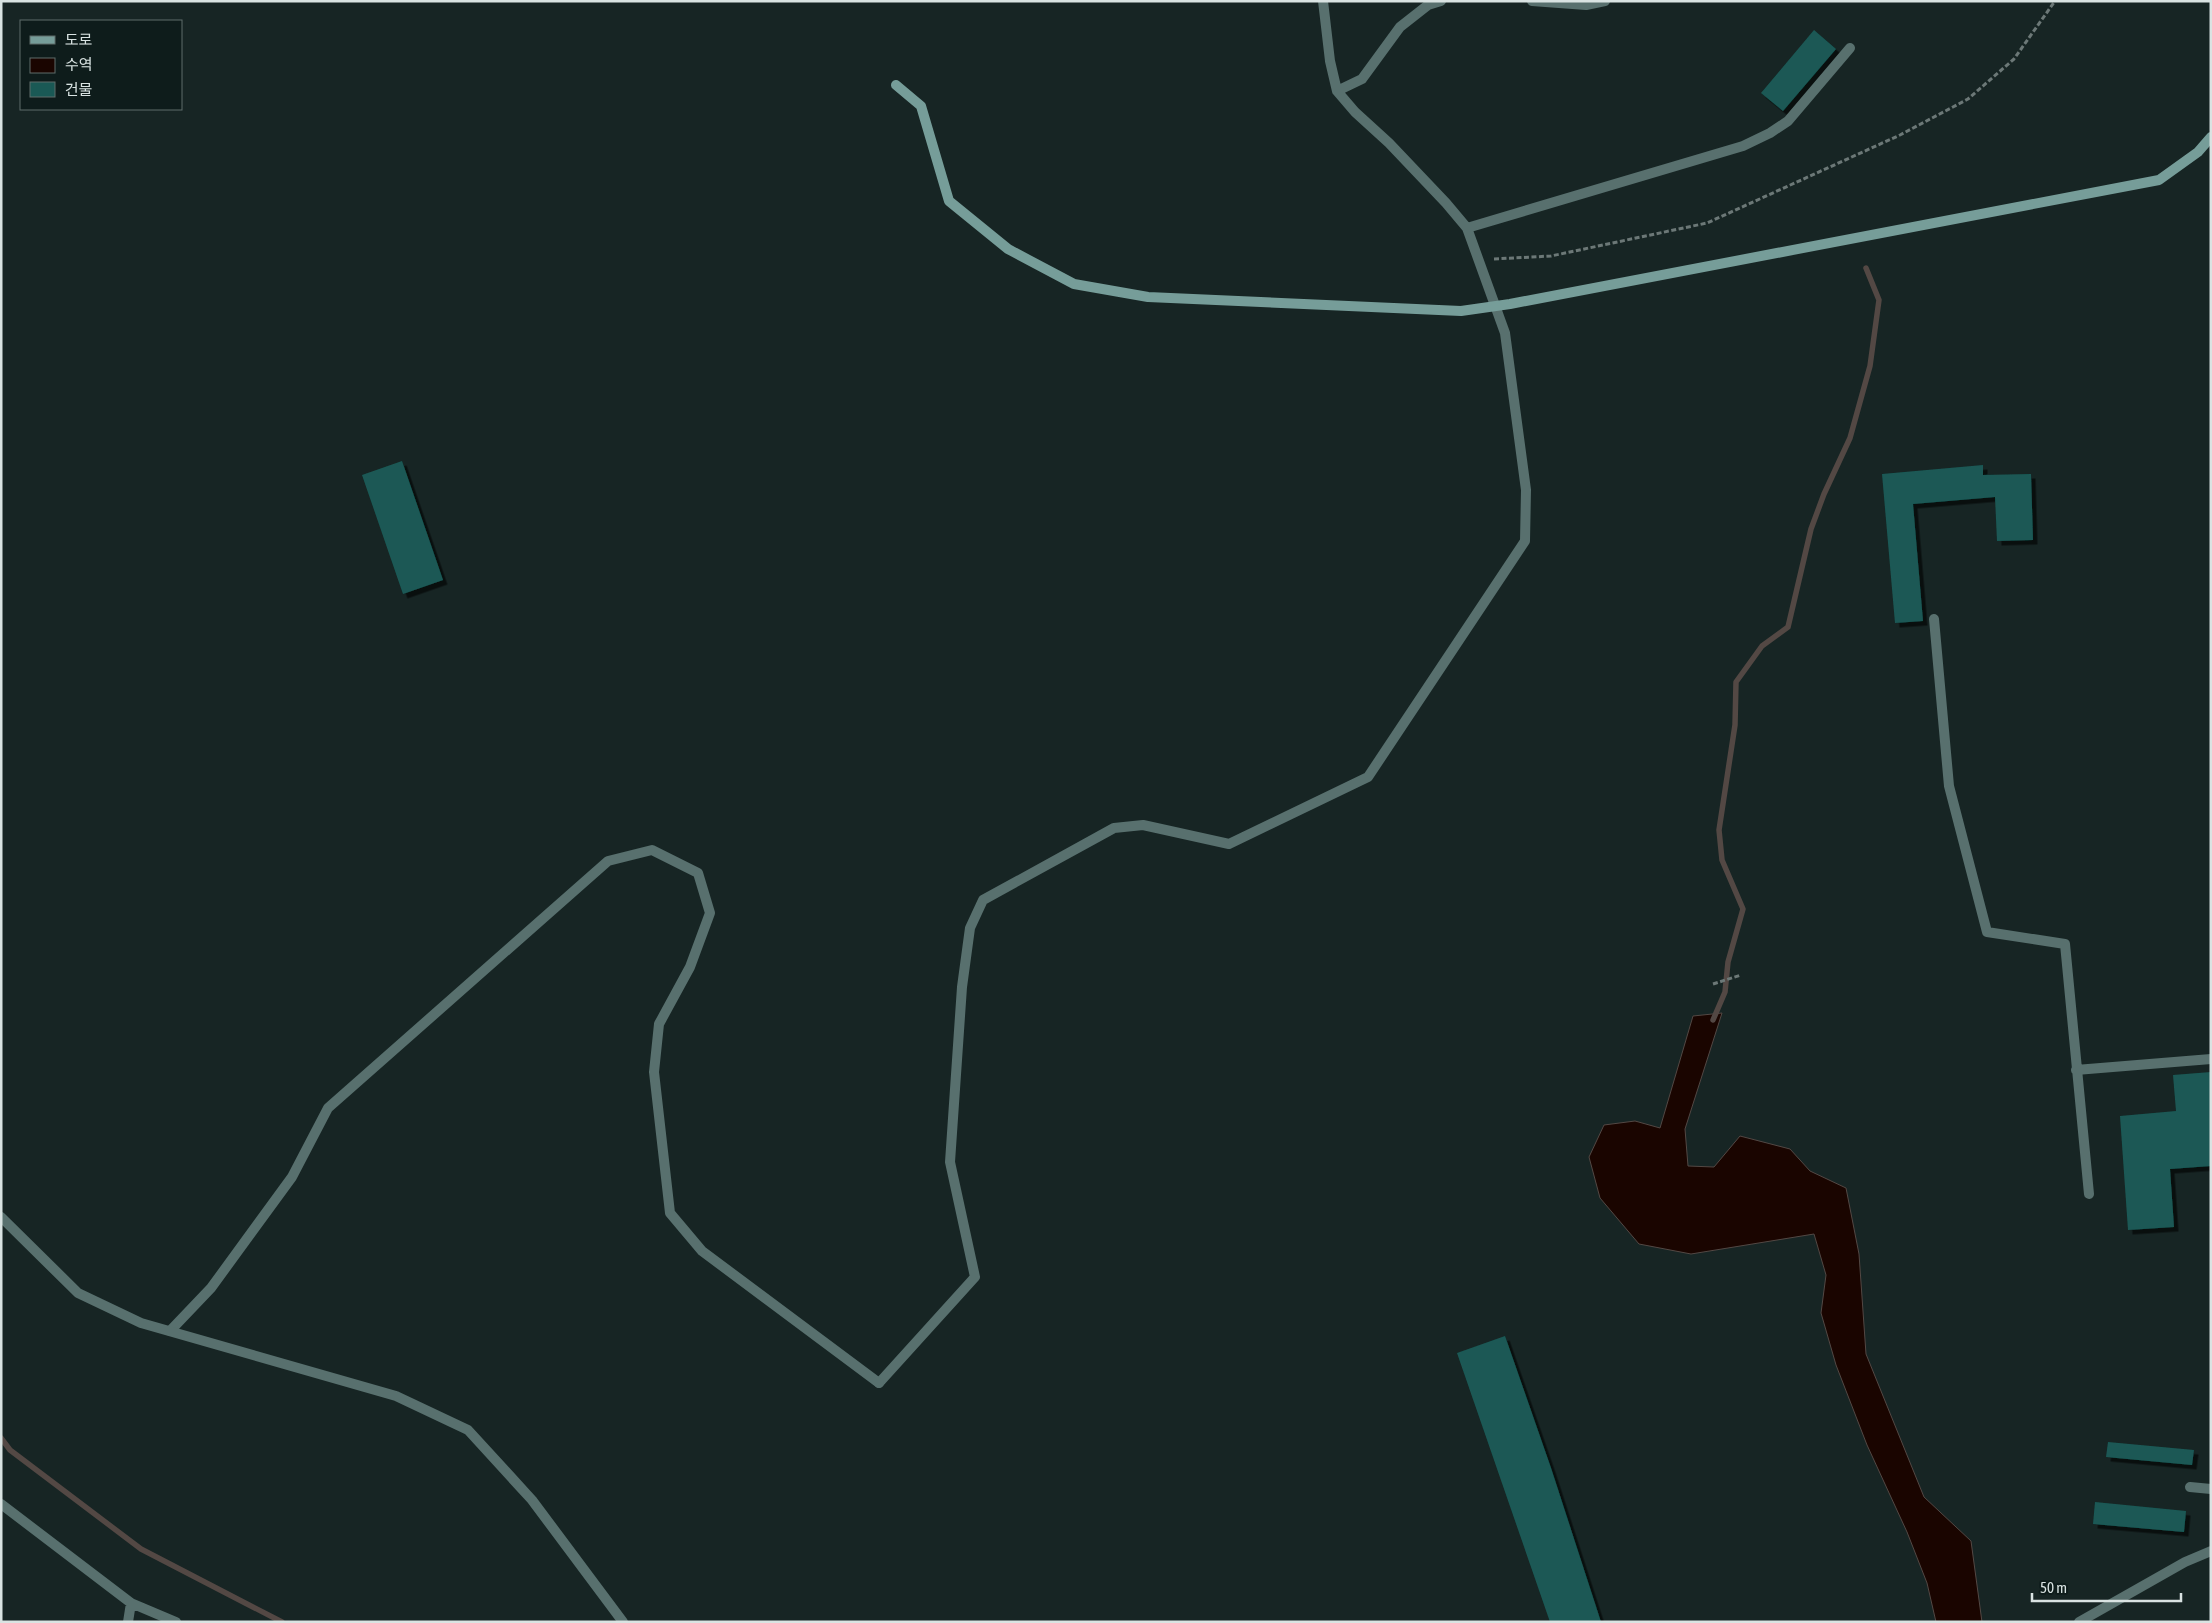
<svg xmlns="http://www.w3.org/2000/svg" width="2212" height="1623" font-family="'Asap Condensed','Noto Sans KR',sans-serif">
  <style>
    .water { fill: #1a0500; stroke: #534844 }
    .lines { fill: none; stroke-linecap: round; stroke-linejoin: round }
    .stream { stroke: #534844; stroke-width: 5.5 }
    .building { fill: #1a5955; filter: url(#shadow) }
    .path { stroke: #6c7877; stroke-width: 3; stroke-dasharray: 5 2.5; stroke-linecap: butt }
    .service { stroke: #58706e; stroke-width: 10 }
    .minor { stroke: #58706e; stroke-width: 10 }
    .tertiary { stroke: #58706e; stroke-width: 10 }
    .secondary { stroke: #769d99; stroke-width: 10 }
  </style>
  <defs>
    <filter id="shadow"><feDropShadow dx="4.5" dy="4.5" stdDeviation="0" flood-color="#0009"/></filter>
  </defs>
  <rect width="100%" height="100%" fill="#172524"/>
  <path class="water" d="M1722,1013l-37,116 3,37 26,1 26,-31 50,13 20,22 36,17 13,66 7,100 58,143 47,44 11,81h-46l-9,-39 -20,-51 -40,-87 -31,-80 -15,-52 5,-38 -12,-41 -123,20 -52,-10 -39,-46 -11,-41 15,-32 31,-4 25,7 33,-112z"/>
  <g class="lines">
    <path class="stream" d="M1713,1020l12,-28 3,-30 15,-53 -21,-49 -3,-30 16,-105 1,-43 26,-36 26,-19 23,-98 13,-35 26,-56 20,-72 9,-66 -13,-32
      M1,1438l9,12 131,99 141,73"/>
  </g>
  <path class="building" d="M1814,30l22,19 -53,62 -22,-18z
    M402,461l41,119 -40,14 -41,-119z
    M1983,465v10l48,-1 2,66 -36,1 -2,-44 -82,7 10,117 -28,2 -13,-149z
    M2211,1072v94l-41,3 4,58 -46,3 -8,-114 56,-5 -3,-36z
    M1505,1336l46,132 50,154h-51l-93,-269z
    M2108,1442l86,8 -2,15 -86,-8z
    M2095,1502l91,9 -2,21 -91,-8z"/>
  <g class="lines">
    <path class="path" d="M1494,259l57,-3 156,-33 193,-88 68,-36 46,-40 41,-58
      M1713,984l28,-9"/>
    <path class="service" d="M1532,1l54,4 19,-4
      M1337,91l25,-12 38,-52 28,-22 13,-4
      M1467,228l276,-82 27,-13 18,-12 62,-73
      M1934,619l15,167 38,146 78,12 24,250
      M2076,1070l135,-11
      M879,1383l96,-106 -25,-115 12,-175 8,-59 13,-28 131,-72 29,-3 86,19 139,-67 157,-236 1,-51 -21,-157 -38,-105 -21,-25 -57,-60 -34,-31 -18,-21 -7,-30 -7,-60
      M2190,1487l21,2
      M1,1504l130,99 -3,19
      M131,1603l45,19"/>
    <path class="minor" d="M170,1331l41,-43 81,-111 36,-69 280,-247 44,-11 46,23 12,40 -20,54 -31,57 -5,48 16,141 32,38 177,132"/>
    <path class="tertiary" d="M1,1217l77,76 63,30 255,73 72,34 64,70 91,122
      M2079,1622l106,-60 26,-11"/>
    <path class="secondary" d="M896,85l25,21 28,95 59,48 66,35 74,13 313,14 49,-7 649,-124 39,-28 13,-15"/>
  </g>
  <rect width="2212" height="1623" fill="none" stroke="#d9e3e2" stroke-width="5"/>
  <rect x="20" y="20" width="162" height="90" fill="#0e1c1b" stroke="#5f6c6b"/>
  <rect x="30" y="36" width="25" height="8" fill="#769d99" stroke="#5f6c6b"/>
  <text x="65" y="45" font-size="15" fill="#d9e3e2">도로</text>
  <rect x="30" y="58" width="25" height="15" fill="#1a0500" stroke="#5f6c6b"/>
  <text x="65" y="70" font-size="15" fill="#d9e3e2">수역</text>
  <rect x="30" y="82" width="25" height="15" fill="#1a5955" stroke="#5f6c6b"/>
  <text x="65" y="95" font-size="15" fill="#d9e3e2">건물</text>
  <path d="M2032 1593v8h149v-8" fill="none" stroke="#d9e3e2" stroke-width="2.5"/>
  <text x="2040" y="1593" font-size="15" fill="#d9e3e2" stroke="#0e1c1b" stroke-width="4" paint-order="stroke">50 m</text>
</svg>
